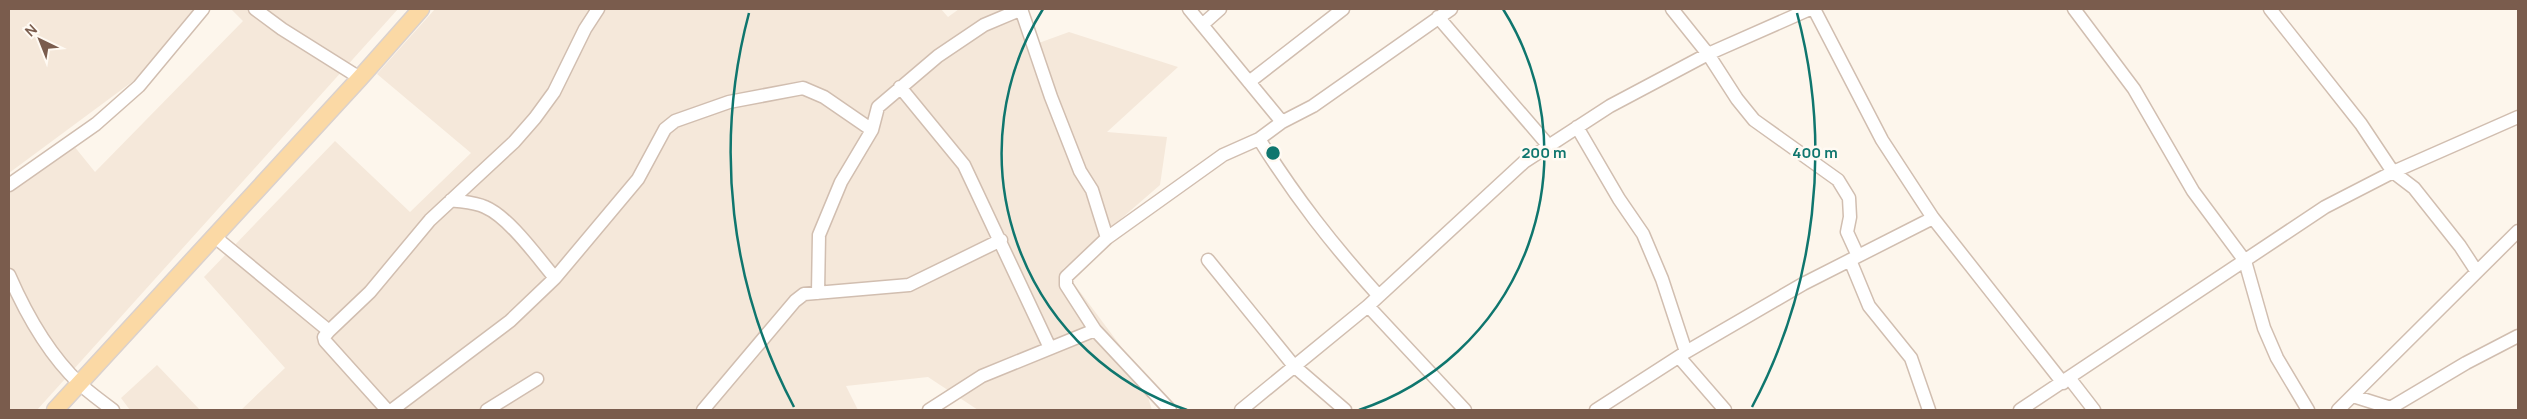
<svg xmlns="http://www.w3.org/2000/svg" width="2527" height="419" font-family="Manrope,sans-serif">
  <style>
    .residential { fill: #f5e8da }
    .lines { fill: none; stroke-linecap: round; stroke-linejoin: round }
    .minor-casing { stroke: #d1beb0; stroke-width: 15 }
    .major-casing { stroke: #dad1cd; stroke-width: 19 }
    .minor { stroke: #fff; stroke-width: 12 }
    .major { stroke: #fbd9a5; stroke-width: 16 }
    .ring { fill: none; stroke: #0f766e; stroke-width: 2.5 }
    .centre { fill: #0f766e; stroke: #fffaf3; stroke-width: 2.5 }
    .ring-label { font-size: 15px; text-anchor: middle; font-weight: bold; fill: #0f766e; stroke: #fffaf3; stroke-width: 5; stroke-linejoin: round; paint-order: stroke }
  </style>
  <rect width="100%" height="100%" fill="#fdf6ec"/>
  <path class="residential" d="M9,9h186l-59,70 -127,94z
    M231,9h167l-361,401h-28v-221l65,-43 21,26 148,-151z
    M435,9h506l7,8 11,-8h58l19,35 33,-12 109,35 -71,65 60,5 -7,48 -97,84 77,103 12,38h-174l-50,-33 -82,9 12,24h-617l44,-42 -81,-91 131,-136 75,71 61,-59 -94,-79z
    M157,365l43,45h-70l-9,-12z"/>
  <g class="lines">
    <defs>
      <path id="minor" d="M255,9l27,20 78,49
        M1021,9l30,88 29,74 12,19 15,48
        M1189,9l93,113
        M1672,9l36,45 29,45 17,21 84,60 11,18 1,19 -3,15 11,24
        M1814,9l68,131 51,78 130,165
        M2074,9l60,80 59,102 52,70 19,67 13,30 31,52
        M2270,9l91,115 32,48 21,16 46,58 17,26
        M1438,17l110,128
        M1202,25l18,-16
        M1249,82l94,-73
        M900,87l64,78 86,183
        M1577,127l42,72 24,35 19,45 24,73
        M1259,139c37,59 73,105 119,156
        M9,185l87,-61 43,-38 64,-77
        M451,200c12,2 24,2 34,7 24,10 53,51 70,71
        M215,237l114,94 41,-39 60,-72 84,-78 21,-24 19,-26 31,-63 13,-20
        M1208,260l86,106 51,44
        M1850,260l19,46 42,52 18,52
        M9,275c17,39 39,79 71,109 10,9 22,18 33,26
        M818,293l1,-58 22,-53 31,-52 6,-23 60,-51 46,-31 38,-16
        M1368,306l97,104
        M329,331l-5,6 1,4 62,69
        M1679,357l46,53
        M2070,379l24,31
        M2353,396l38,12
        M392,410l118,-89 45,-43 83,-99 27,-50 10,-8 54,-19 74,-14 21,9 48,33
        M487,410l50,-31
        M703,410l92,-109 9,-7 105,-9 92,-45
        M929,410l53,-34 113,-46
        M1170,410l-75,-80 -29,-45v-8l41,-39 116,-83 36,-16 23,-17 31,-16 138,-97
        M1241,410l127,-104 156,-144 86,-56 98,-52 102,-45
        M1596,410l90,-58 117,-68 130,-66
        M2020,410l305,-203 68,-35 125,-55
        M2338,410l180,-179
        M2387,410l79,-47 52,-27"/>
      <path id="major" d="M55,410l305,-332 61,-69"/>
    </defs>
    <use href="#minor" class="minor-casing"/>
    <use href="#major" class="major-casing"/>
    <use href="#minor" class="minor"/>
    <use href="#major" class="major"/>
  </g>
  <g class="ring">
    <path d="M1187 410A271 271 0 0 1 1043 9M1503 9A271 271 0 0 1 1359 410"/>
    <path d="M794 407A542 542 0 0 1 749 13M1797 13A542 542 0 0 1 1752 407"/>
  </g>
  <circle cx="1273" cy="153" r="8" class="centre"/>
  <g class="ring-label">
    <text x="1544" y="158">200 m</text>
    <text x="1815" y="158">400 m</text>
  </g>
  <rect width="2527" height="419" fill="none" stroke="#7a5c4d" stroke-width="20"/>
  <g transform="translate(40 40) rotate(317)" stroke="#fffaf3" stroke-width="4" paint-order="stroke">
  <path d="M0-4L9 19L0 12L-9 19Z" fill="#7a5c4d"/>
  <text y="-8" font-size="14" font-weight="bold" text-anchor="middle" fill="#7a5c4d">N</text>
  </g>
</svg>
